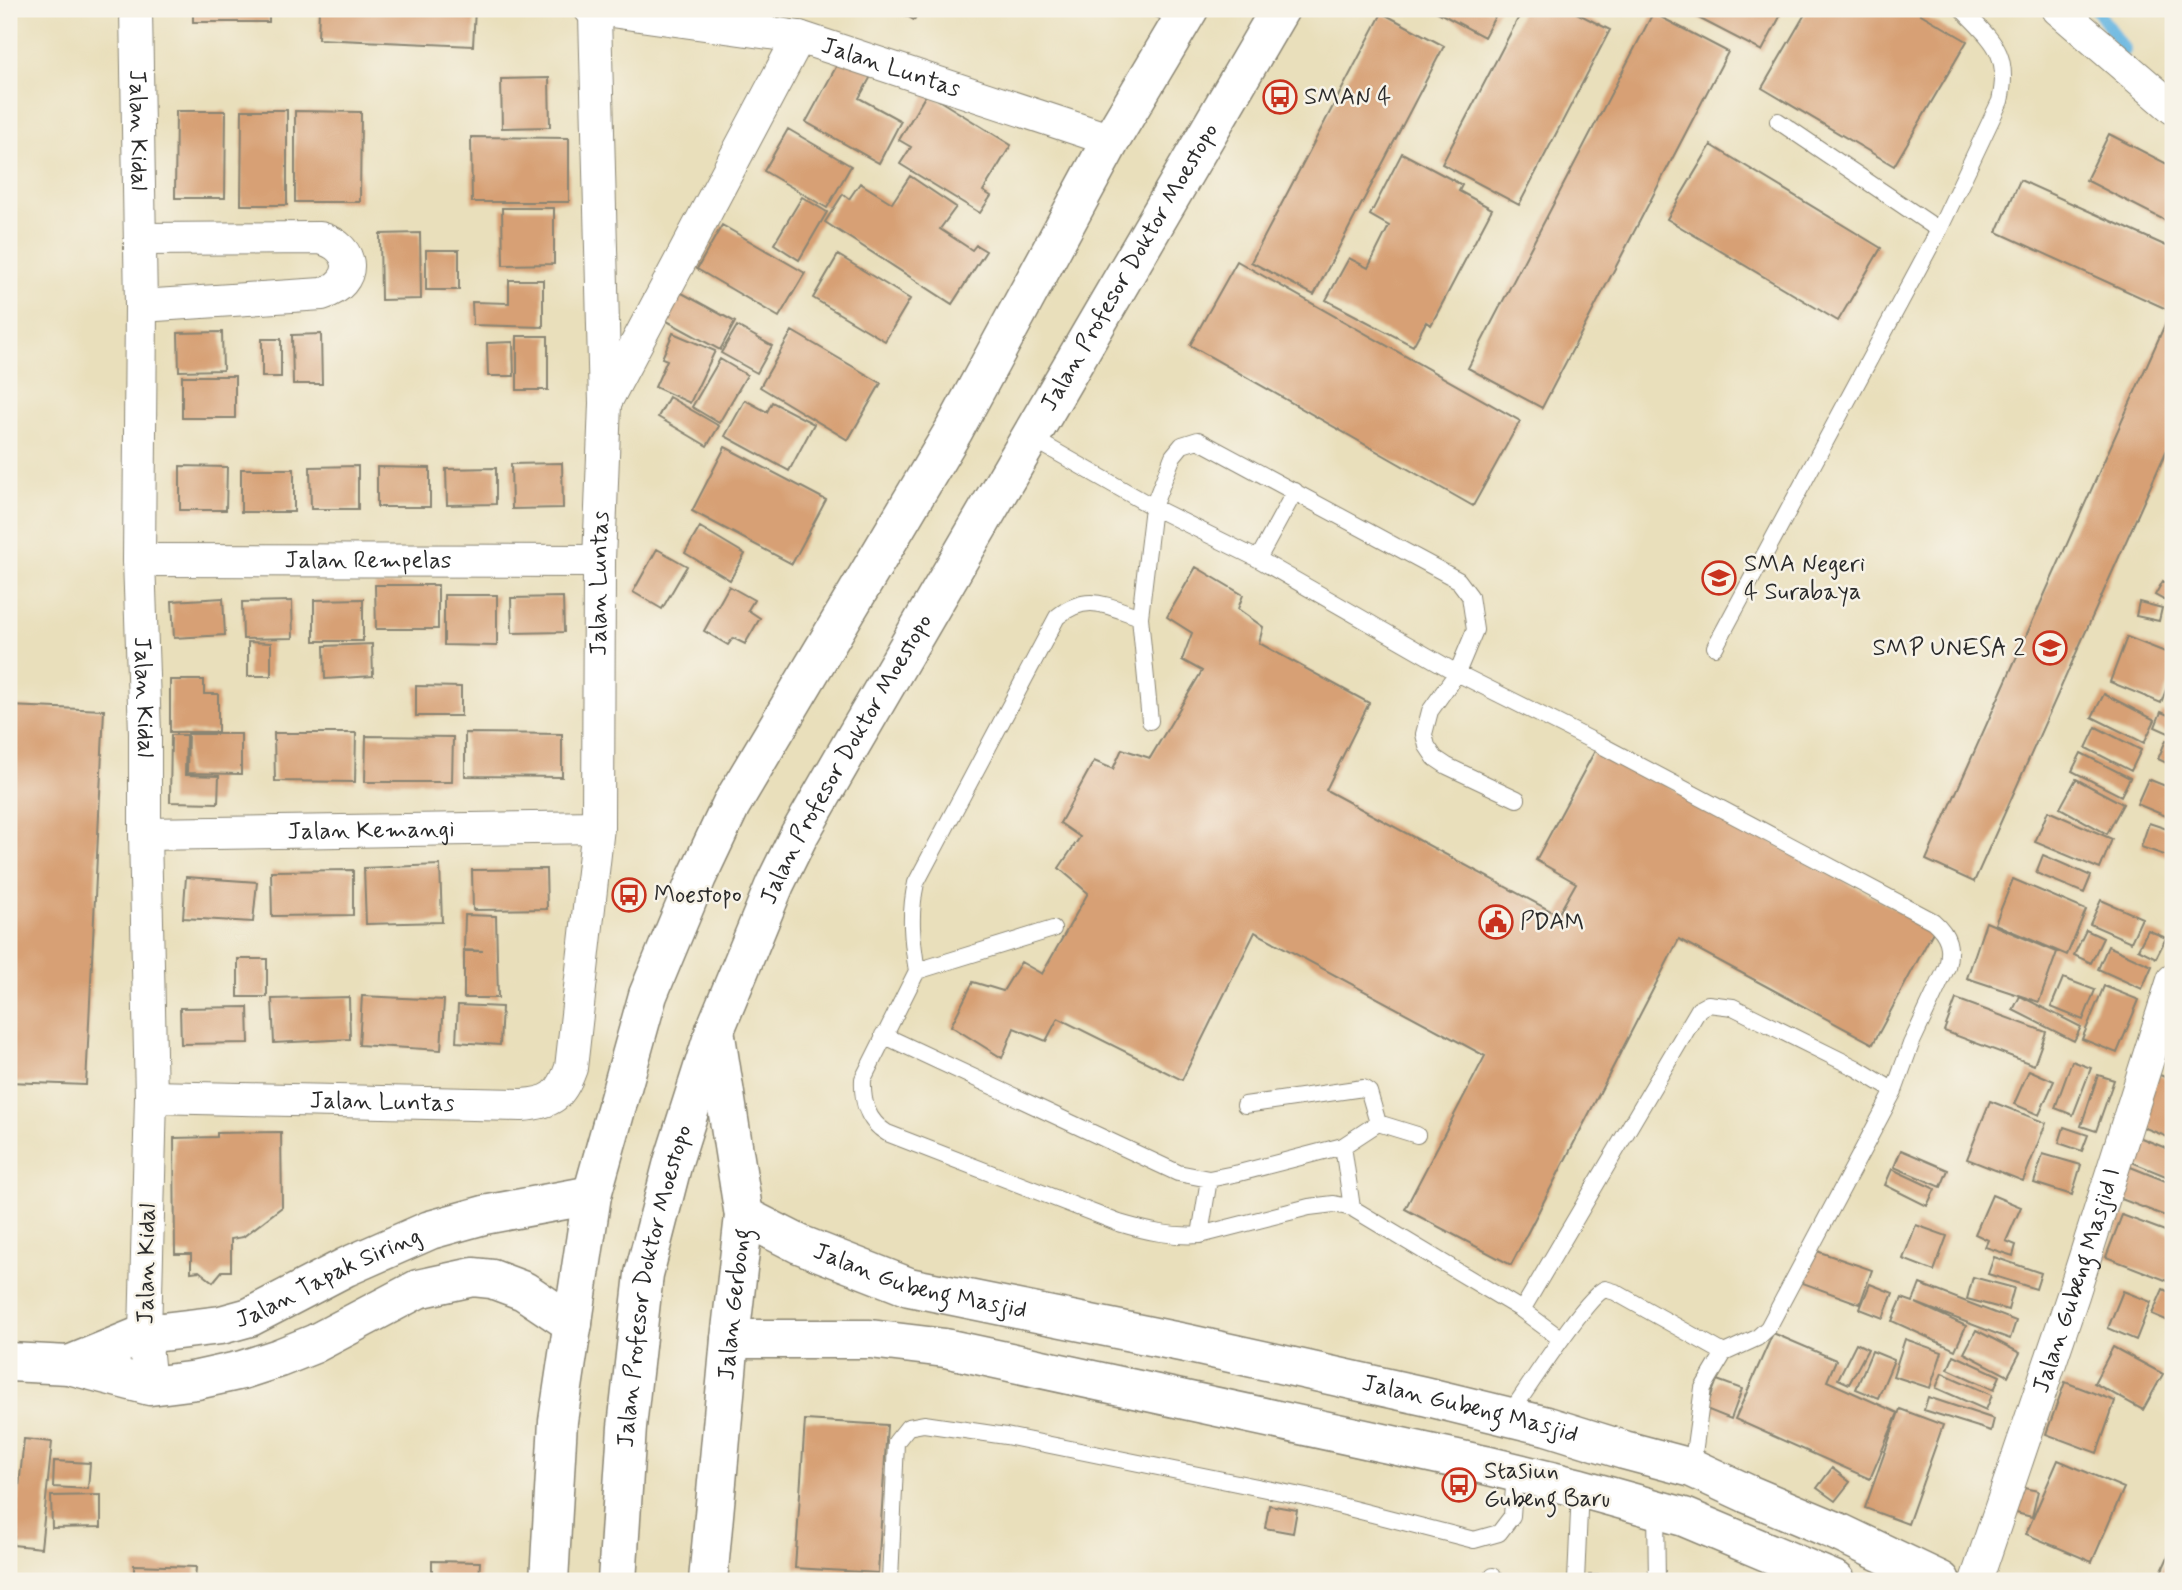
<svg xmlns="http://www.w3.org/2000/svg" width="2182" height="1590" font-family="Mynerve,sans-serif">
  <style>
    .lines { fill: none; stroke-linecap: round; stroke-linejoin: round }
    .stream { stroke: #66b6e1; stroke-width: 12 }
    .building { fill: #d7a074 }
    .service-casing { stroke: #8a8573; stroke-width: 18 }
    .minor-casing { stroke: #8a8573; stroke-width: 34 }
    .tertiary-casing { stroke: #8a8573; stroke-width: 41 }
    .primary-casing { stroke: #8a8573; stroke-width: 41 }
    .service { stroke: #fff; stroke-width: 16 }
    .minor { stroke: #fff; stroke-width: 32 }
    .tertiary { stroke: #fff; stroke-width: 38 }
    .primary { stroke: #fff; stroke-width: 38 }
    .labels { text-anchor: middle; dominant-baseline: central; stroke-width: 5; stroke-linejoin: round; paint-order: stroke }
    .street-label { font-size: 24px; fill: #2b2b2b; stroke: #f7f3e8 }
    .poi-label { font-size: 24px; fill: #2b2b2b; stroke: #f7f3e8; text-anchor: start }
  </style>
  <rect width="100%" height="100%" fill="#f7f3e8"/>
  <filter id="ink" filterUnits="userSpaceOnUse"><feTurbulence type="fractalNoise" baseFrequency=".0143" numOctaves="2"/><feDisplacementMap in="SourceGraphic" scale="14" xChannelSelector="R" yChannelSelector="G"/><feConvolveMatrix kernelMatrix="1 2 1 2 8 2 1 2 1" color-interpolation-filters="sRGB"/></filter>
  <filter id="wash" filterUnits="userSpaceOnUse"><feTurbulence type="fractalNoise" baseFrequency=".00686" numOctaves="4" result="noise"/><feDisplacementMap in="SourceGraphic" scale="28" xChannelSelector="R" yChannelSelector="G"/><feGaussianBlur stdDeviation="1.57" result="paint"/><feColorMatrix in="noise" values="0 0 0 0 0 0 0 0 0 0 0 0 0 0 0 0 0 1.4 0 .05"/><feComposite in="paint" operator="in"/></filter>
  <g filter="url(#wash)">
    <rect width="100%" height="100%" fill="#e9dfbb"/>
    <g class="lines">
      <path class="stream" d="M2096,9l29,41"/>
    </g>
    <g id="blocks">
      <path class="building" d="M193,9h76v13h-76z
        M319,9h156l-2,37 -155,-7z
        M895,9h25l-6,11z
        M1432,9h67l-15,28z
        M1523,9h46l41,21 -91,175 -77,-41z
        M1681,9h103l-22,42z
        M1808,9h104l55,32 -73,125 -132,-78z
        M1382,13l62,33 -130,249 -63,-33z
        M1653,13l75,39 -186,356 -74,-40z
        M843,54l31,17 -15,27 42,23 -22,42 -73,-41z
        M549,78l1,49 -48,1 -1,-49z
        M927,93l84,52 -28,46 8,5 -11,17 -80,-49 11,-17 -12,-7z
        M242,110h45v95h-46z
        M176,111h50l-1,87h-50z
        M295,111l66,1 -1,90h-65z
        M788,129l63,37 -24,42 -63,-37z
        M2109,134l64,33v50l-3,6 -84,-43z
        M471,137l98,1v64h-97z
        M1711,145l170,103 -43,73 -171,-102z
        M1402,153l60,32 -3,6 33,18 -61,116 -5,-3 -13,24 -87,-46 23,-42 19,10 21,-42 -19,-11z
        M910,176l46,31 -16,22 32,21 4,-5 10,6 -34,53 -127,-82 18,-28 6,5 11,-16 32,20z
        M2020,180l153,69v187l-199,446 -48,-22 245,-549 -174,-79z
        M802,197l25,15 -28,48 -25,-16z
        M502,208h52v56l-51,1z
        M722,225l83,48 -26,44 -82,-48z
        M420,233l1,66 -40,1 -1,-66z
        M426,250h33v40h-33z
        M838,255l72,44 -25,42 -72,-43z
        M1237,261l283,160 -47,85 -283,-161z
        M509,280h34v47l-70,-2 -1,-23 37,1z
        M680,292l55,30 -15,28 -55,-30z
        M737,326l35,20 -15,27 -36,-20z
        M792,331l89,52 -33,57 -88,-53z
        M222,332l1,38 -44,1 -1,-38z
        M673,333l42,18 -25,52 -35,-16 12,-27 -5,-2z
        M321,334l1,50h-29l-1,-49z
        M517,336h31v54h-31z
        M262,339h19v38h-19z
        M513,342l1,34h-26l-1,-33z
        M720,359l27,16 -28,48 -27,-16z
        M182,376h53v42h-53z
        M669,397l50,29 -12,20 -49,-29z
        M745,400l22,12 5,-10 42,22 -25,47 -64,-35z
        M725,447l101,53 -34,64 -100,-53z
        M562,463l1,45 -51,1 -1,-45z
        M180,466l47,1 -1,43h-46z
        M358,466v43h-47l-1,-42z
        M377,467l53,1v39h-53z
        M496,468v36l-49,1 -1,-36z
        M241,469h53v43h-53z
        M700,527l45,27 -15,26 -45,-27z
        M657,549l30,17 -25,43 -29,-17z
        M1196,567l47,28 -5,14 25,18 -4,16 110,60 -43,87 232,125 18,-32 -40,-23 61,-113 337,183 -61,114 -194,-105 -168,326 -106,-56 80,-153 -230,-124 -73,148 -124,-62 -12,23 -32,-13 -12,30 -51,-32 22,-44 30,9 18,-29 21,12 46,-81 -29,-25 21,-31 -20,-14 34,-62 19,8 9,-20 28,9 52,-87 -20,-11 10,-27 -25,-16z
        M2163,581l10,6v18l-18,-10z
        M375,585h63v44h-62z
        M729,586l25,14 -6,10 12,8 -15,26 -12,-6 -5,7 -24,-14z
        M444,595h53v51l-53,-1z
        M563,597l1,35 -52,1 -1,-35z
        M223,598l2,37 -51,3 -2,-37z
        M363,599v42h-49v-41z
        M292,601l1,37 -50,1 -1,-37z
        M2139,602l23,6 -3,13 -23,-5z
        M2127,637l46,18v16l-12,32 -51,-21z
        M248,642l23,1v33h-23z
        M372,644l1,32 -48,3 -1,-33z
        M170,680h34v14h14v38h-48z
        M416,686l45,1v29h-45z
        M2104,694l51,26 -11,23 -52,-26z
        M9,706l95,4 -18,375 -77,-3z
        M2161,712l12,5v18l-18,-8z
        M2096,727l45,23 -10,21 -45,-23z
        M274,733h82l-1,49 -80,-1z
        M465,733l97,1v43l-97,-1z
        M188,734h53v40l-54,-1z
        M171,735h15l-1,40 34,1 -1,27 -48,-1z
        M366,736l87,1 -1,45h-87z
        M2166,740l7,3v23l-15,-7z
        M2081,753l49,25 -9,18 -49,-25z
        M2076,779l47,25 -16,30 -47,-26z
        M2148,779l25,10v30l-36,-15z
        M2048,811l64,28 -12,30 -65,-27z
        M2149,823l24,8v27l-32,-11z
        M2043,855l48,21 -7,17 -48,-20z
        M440,865l2,57 -76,2 -2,-56z
        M546,869l1,40 -74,1 -1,-40z
        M353,870v45l-81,1 -1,-45z
        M186,877l71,5 -4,40 -70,-4z
        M2013,879l73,31 -19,45 -72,-31z
        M2101,900l41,18 -11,24 -41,-18z
        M465,915l31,1 2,82h-34v-47h19l-19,-1z
        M1986,922l71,30 -18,50 -72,-24z
        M2086,930l17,8 -12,25 -17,-8z
        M2148,930l18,8 -10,20 -18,-9z
        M2108,946l44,20 -10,23 -44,-20z
        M238,959h29v38h-29z
        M2063,978l32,12 -12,30 -32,-13z
        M2104,986l35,14 -22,53 -35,-14z
        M362,996l82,4 -3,50 -82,-5z
        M2020,996l61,31 -7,14 -61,-31z
        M349,997l1,42 -76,4 -2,-44z
        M1956,999l90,33 -12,33 -90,-34z
        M458,1005l44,2 -2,38 -44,-3z
        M248,1007l1,36 -68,1 -1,-36z
        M2072,1061l19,7 -18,47 -18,-7z
        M2029,1070l25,11 -15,34 -25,-11z
        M2149,1071l24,9v59l-43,-17z
        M2098,1075l16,5 -18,51 -15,-5z
        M1990,1101l56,22 -23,58 -56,-22z
        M2064,1127l24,8 -6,16 -23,-8z
        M281,1132l1,75 -39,30 -12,2v32h-9l-9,11 -14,-11 -8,1v-18h-16l-1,-116 43,-1v-4z
        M2134,1135l39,16v28l-49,-20z
        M1901,1150l47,20 -7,17 -47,-20z
        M2043,1154l38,11 -9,30 -38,-12z
        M2128,1166l45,18v35l-57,-22z
        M1892,1169l43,20 -8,17 -42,-21z
        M1992,1195l29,12 -15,34 10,4 -3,11 -28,-9 3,-7 -13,-6z
        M2122,1215l51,19v49l-67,-26z
        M1916,1225l31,11 -13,35 -31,-12z
        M1811,1249l61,21 -12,34 -60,-22z
        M1994,1257l47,16 -5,16 -48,-15z
        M1973,1277l41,11 -6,22 -41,-11z
        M1870,1284l23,9 -10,25 -23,-9z
        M1920,1284l96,37 -6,18 -94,-36 50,23 -11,24 -63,-29 10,-23 11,4z
        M2163,1289l10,5v29l-21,-9z
        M2123,1291l28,11 -15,38 -28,-12z
        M1976,1330l44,23 -12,23 -44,-23z
        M1773,1333l63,27 -9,21 71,32 -28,66 -135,-60z
        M1905,1339l37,13 -12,36 -37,-12z
        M1856,1343l12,6 -19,35 -11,-5z
        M2113,1347l50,27 -20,36 -49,-27z
        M1872,1351l22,9 -16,38 -22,-9z
        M1954,1355l46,21 -6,14 -46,-21z
        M1942,1373l50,22 -6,15 -50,-22z
        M1717,1380l25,9 -11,30 -25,-10z
        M2065,1382l50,19 -18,52 -51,-19z
        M1928,1397l66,22 -3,12 -67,-21z
        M1900,1409l43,16 -35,99 -43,-16z
        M805,1420l82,5 -9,148 -83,-5z
        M24,1439l28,3 -11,106 -28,-3z
        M2058,1460l66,28 -32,74 -66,-28z
        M54,1461l36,2 -2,26 -35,-2z
        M1832,1468l18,14 -15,19 -18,-13z
        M2014,1486l24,5 -6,26 -24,-6z
        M101,1495v32l-49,1 -1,-32z
        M1269,1505l28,5 -4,23 -28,-5z
        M2173,1546v35h-16z
        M432,1561l48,1 -1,19h-47z
        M134,1565l62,2 -1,14h-61z
        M2098,1574l15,7h-18z
        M1589,1575l30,1v5h-30z"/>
    </g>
  </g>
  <g filter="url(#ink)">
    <use href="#blocks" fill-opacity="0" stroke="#8a8573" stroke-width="2"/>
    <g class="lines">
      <defs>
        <path id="service" d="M1158,9l25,10
          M1778,121l161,109
          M1258,559l37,-68
          M1715,647l224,-417 61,-129c11,-49 -8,-60 -38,-92
          M1150,721l-10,-104 13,-110 20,-51 9,-11 16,-5 260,140 12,16 5,34 -18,43 -27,38 -6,23 3,12 8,12 12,8 70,33
          M1053,929l-136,42c-5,-30 -8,-57 -1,-88l141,-266c31,-25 49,-11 83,0
          M917,971l-54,108c-1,23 4,42 24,54l232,90c27,8 52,14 81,12l109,-28 25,-3 18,4 170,102 177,-301 9,-5 25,3 123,61 38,23 17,-47 36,-77c5,-20 2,-32 -14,-46l-336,-178 -140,-70 -199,-114 -105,-52 -123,-70
          M883,1035l295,138 31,6 30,-6 104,-27 35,-23 -9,-31 -6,-4 -118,17
          M1378,1123l39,12
          M1343,1146l9,62
          M1200,1235l9,-56
          M1522,1310l39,29
          M1509,1415c16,-22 77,-119 96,-126l10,3 109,61
          M1692,1468l11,-80 21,-35 33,-15 11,-10 126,-237
          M1656,1510l1,71
          M890,1581l6,-139 12,-15 16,-3 82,12 300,61 168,43 25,-7 13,-17 3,-44
          M1493,1581v-5
          M1576,1581l4,-93"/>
        <g id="minor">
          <path id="s1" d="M136,9l5,297 -2,254 6,173v101l6,263 -6,237 5,52"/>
          <path d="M2058,9l115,99"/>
          <path id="s2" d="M595,15l16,-4 188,26 312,103"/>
          <path d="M140,239l180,-1c36,9 38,45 2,56l-181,12"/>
          <path d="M606,401l193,-364"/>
          <path id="s3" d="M139,560l460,1"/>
          <path id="s4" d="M145,834l453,-7"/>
          <path id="s5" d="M151,1097l371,8c30,-2 39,-9 49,-37l27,-241 1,-266 6,-158 -10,-388 -5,-6"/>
          <path id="s6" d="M1976,1581l97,-286 100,-315"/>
        </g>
        <g id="tertiary">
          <path id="s7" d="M744,1216l55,28 110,43 276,56 239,53 123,30 77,24 68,18 56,26 88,37 105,50"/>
          <path d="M730,1339h140l75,9 540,117 95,23 104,29 152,64"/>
          <path d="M9,1362l60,3 81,21 47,-6 45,-10 37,-12 35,-14 104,-55 55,-12 19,2 32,12 49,33"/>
          <path id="s8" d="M69,1365l76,-31 76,-9 29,-8 96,-50 84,-37 54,-15 108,-20"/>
          <path id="s9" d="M708,1581l22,-242 14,-123 -29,-186"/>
        </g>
        <g id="primary">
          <path d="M549,1581l9,-160 34,-226 56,-200 49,-118 34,-72 223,-375 157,-290 78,-131"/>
          <path id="s10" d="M617,1581l10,-154 17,-153 29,-112 42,-132 60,-146 24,-49 46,-80 435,-746"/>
        </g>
      </defs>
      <use href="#service" class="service-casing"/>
      <use href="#minor" class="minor-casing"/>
      <use href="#tertiary" class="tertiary-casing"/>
      <use href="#primary" class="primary-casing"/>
      <use href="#service" class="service"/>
      <use href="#minor" class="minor"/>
      <use href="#tertiary" class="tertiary"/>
      <use href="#primary" class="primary"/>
    </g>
  </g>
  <defs>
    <symbol id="bus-ring" viewBox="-11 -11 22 22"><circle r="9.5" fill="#f7f3e8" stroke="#c8321e" stroke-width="1.5"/><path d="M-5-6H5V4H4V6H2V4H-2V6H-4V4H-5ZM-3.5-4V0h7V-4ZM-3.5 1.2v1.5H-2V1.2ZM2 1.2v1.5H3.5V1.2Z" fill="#c8321e"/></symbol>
    <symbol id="school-ring" viewBox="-11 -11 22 22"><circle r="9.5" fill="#f7f3e8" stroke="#c8321e" stroke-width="1.5"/><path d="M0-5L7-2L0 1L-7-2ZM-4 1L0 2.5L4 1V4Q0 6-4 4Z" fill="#c8321e"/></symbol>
    <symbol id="civic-ring" viewBox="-11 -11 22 22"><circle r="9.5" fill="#f7f3e8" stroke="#c8321e" stroke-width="1.5"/><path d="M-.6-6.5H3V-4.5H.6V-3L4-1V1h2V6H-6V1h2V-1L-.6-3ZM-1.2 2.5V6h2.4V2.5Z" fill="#c8321e"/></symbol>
  </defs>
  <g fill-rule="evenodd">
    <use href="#bus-ring" x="1261" y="78" width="38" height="38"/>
    <use href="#school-ring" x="1700" y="559" width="38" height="38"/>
    <use href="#school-ring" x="2031" y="629" width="38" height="38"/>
    <use href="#bus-ring" x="610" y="876" width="38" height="38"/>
    <use href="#civic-ring" x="1477" y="903" width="38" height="38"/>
    <use href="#bus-ring" x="1440" y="1466" width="38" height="38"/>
  </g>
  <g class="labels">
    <g class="street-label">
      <text stroke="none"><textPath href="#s2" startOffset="303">Jalan Luntas</textPath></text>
      <text stroke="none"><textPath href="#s1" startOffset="121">Jalan Kidal</textPath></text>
      <text stroke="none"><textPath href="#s10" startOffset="1432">Jalan Profesor Doktor Moestopo</textPath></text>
      <text stroke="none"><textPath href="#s3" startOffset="229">Jalan Rempelas</textPath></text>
      <text stroke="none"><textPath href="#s5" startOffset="924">Jalan Luntas</textPath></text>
      <text stroke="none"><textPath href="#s1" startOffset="688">Jalan Kidal</textPath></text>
      <text stroke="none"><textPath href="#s10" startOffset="864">Jalan Profesor Doktor Moestopo</textPath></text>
      <text stroke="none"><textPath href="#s4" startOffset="226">Jalan Kemangi</textPath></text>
      <text stroke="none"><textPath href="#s5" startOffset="231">Jalan Luntas</textPath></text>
      <text transform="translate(147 1264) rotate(-89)">Jalan Kidal</text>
      <text stroke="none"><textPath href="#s8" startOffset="276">Jalan Tapak Siring</textPath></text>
      <text stroke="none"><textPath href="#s7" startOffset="189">Jalan Gubeng Masjid</textPath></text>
      <text stroke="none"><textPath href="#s6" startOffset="317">Jalan Gubeng Masjid I</textPath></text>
      <text stroke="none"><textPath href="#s10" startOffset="298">Jalan Profesor Doktor Moestopo</textPath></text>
      <text stroke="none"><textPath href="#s9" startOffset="278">Jalan Gerbong</textPath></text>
      <text stroke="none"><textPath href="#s7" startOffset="754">Jalan Gubeng Masjid</textPath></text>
    </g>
    <g class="poi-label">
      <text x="1304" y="97">SMAN 4</text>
      <text x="1744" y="564">SMA Negeri<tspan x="1744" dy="28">4 Surabaya</tspan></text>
      <text x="2025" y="648" text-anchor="end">SMP UNESA 2</text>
      <text x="654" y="895">Moestopo</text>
      <text x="1520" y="922">PDAM</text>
      <text x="1484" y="1471">Stasiun<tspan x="1484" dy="28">Gubeng Baru</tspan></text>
    </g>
  </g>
  <rect width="2182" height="1590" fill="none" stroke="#f7f3e8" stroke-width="35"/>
</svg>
